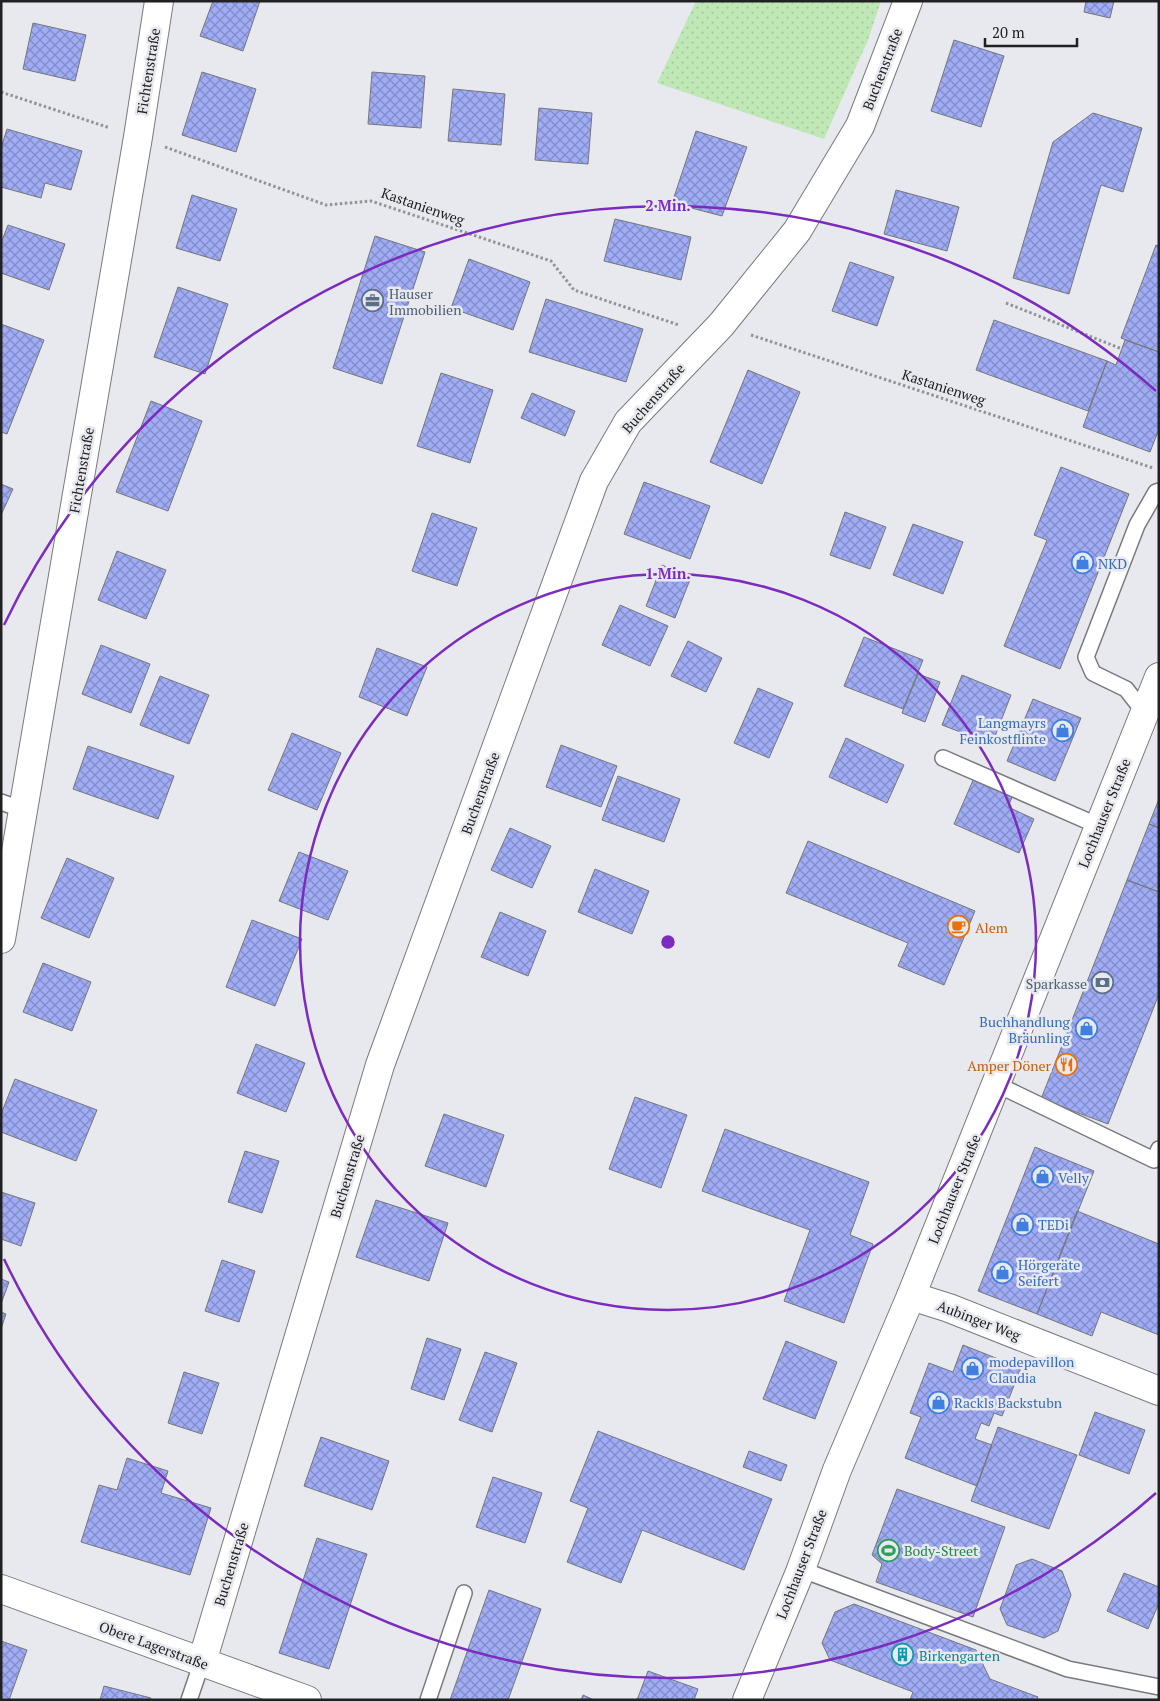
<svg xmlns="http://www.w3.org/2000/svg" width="1160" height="1701" font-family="'PT Serif',serif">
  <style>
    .park { fill: url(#park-dots) }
    .building { fill: url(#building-cross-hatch); stroke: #75767a }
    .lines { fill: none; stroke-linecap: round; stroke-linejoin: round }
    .lane-casing { stroke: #797a7f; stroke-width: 18 }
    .street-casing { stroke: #797a7f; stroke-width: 30 }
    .secondary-casing { stroke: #797a7f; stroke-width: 30 }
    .path { stroke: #929396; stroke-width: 3; stroke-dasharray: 2.5 2.5; stroke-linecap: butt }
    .lane { stroke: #fff; stroke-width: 15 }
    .street { stroke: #fff; stroke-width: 28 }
    .secondary { stroke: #fff; stroke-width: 28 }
    .ring { fill: none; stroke: #7b2cbf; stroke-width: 2.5 }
    .labels { text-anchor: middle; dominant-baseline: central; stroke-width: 5; stroke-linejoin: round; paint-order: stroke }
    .street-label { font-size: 14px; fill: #212123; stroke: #e8e9ee }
    .service-label { font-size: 14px; fill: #4e5e75; stroke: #e8e9ee; text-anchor: start }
    .shop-label { font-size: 14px; fill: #366cbe; stroke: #e8e9ee; text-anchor: start }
    .food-label { font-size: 14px; fill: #c56008; stroke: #e8e9ee; text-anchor: start }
    .leisure-label { font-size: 14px; fill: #27864d; stroke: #e8e9ee; text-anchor: start }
    .culture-label { font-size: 14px; fill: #0d838f; stroke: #e8e9ee; text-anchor: start }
    .centre { fill: #7b2cbf; stroke: #e8e9ee; stroke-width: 2.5 }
    .ring-label { font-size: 15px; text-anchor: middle; font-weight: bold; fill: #7b2cbf; stroke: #e8e9ee; stroke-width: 5; stroke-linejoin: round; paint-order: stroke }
  </style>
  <defs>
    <pattern id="park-dots" width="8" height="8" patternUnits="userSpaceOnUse" patternTransform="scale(1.25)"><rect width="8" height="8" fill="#c0e8b6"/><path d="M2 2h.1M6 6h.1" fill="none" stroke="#a5c79c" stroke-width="1.8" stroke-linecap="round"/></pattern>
    <pattern id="building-cross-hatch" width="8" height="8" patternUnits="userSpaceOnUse" patternTransform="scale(1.25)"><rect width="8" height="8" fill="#a0acf5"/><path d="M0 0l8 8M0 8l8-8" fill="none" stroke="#828cc6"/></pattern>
  </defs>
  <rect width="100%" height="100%" fill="#e8e9ee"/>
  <path class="park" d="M696,1h185l-13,39 -44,99 -167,-56z"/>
  <path class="building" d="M213,1h47l-17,50 -43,-15z
    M1086,1h28l-4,17 -26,-6z
    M33,23l53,12 -11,46 -52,-12z
    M954,40l50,16 -23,71 -50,-16z
    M202,72l54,17 -20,63 -54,-17z
    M372,72l53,4 -4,52 -53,-4z
    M453,89l52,5 -4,51 -53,-4z
    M539,108l53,5 -4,51 -53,-4z
    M1093,113l49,15 -19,64 -22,-7 -32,109 -56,-16 40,-136z
    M7,129l75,22 -11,39 -26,-7 -4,15 -40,-11v-39z
    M696,131l51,16 -25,69 -50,-13z
    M896,190l63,17 -12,44 -63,-17z
    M192,195l45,14 -17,52 -44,-13z
    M615,219l76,18 -10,43 -77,-19z
    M8,225l57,19 -16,46 -48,-17v-30z
    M375,236l50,16 -43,132 -49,-16z
    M1156,245l3,1v106l-38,-14z
    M469,259l61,23 -17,48 -62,-22z
    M850,262l44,15 -17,49 -45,-15z
    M178,287l50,17 -23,70 -51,-17z
    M546,299l97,30 -17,53 -97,-30z
    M994,320l113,41 -19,50 -112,-41z
    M1,324l43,16 -37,94 -6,-2z
    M1125,340l34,12v77l-9,23 -67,-25 24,-66 9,4z
    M748,370l52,22 -38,92 -52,-22z
    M441,373l52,17 -23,73 -53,-17z
    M532,393l43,18 -10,25 -44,-18z
    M151,401l51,20 -34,90 -52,-19z
    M1061,467l68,27 -69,175 -56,-23 43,-106 -13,-5z
    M644,482l66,24 -20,53 -66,-25z
    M1,484l12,5 -12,26z
    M845,512l41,15 -16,42 -40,-14z
    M432,513l45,15 -20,58 -45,-15z
    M913,524l50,18 -20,52 -50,-19z
    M117,551l49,19 -20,49 -48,-19z
    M662,565l29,12 -16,41 -29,-12z
    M620,605l48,21 -18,40 -48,-21z
    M864,637l59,23 -20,49 -59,-23z
    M688,641l34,17 -16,34 -35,-16z
    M101,645l49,19 -19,49 -49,-19z
    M377,648l50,19 -20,49 -48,-19z
    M918,674l22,8 -15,40 -23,-9z
    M962,675l49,20 -19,49 -50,-19z
    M160,676l49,19 -20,49 -49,-19z
    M758,688l35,15 -24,55 -35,-15z
    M1033,699l48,19 -26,63 -48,-20z
    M292,733l49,20 -24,57 -49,-20z
    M846,738l58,27 -17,38 -58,-26z
    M561,745l56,21 -16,41 -55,-20z
    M88,746l86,30 -16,43 -85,-30z
    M618,776l62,23 -16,43 -62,-22z
    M974,778l39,17 -5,12 26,12 -15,34 -65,-29z
    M1159,799v29l-10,-4z
    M1149,824l10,4v64l-32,-12z
    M510,828l41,18 -19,42 -41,-18z
    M808,841l167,70 -31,74 -46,-19 10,-23 -122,-50z
    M299,852l49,19 -20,49 -49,-19z
    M67,858l47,20 -25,60 -48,-20z
    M595,869l54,22 -17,43 -54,-22z
    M1127,880l32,12v102l-51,130 -67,-25z
    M500,912l46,19 -18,45 -47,-19z
    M252,920l50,19 -27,67 -49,-19z
    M43,963l48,19 -19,49 -49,-19z
    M256,1044l49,19 -19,49 -49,-19z
    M15,1079l82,31 -21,51 -75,-29v-18z
    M635,1097l52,18 -26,73 -52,-19z
    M444,1114l60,21 -18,52 -61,-21z
    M725,1129l144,53 -19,53 23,9 -29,79 -60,-22 26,-71 -108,-39z
    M1035,1147l59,24 -57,143 -59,-23z
    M245,1151l34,10 -17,52 -34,-11z
    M1,1192l34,11 -14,43 -20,-7z
    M376,1200l72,23 -19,58 -73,-24z
    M1077,1211l82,33v91l-58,-23 -9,24 -55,-22z
    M222,1260l33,11 -16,51 -34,-11z
    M1,1279l8,3 -8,22z
    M1,1312l5,2 -5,15z
    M427,1338l34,11 -17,51 -33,-11z
    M786,1341l51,21 -22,57 -52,-20z
    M963,1345l58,23 -19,48 -8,-3 -5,13 -8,-3 -6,16 17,6 -15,41 -72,-28 16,-41 -11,-4 19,-50 24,9z
    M485,1352l32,11 -25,69 -33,-12z
    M184,1372l35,11 -17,51 -34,-11z
    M1095,1412l50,18 -16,44 -50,-19z
    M998,1427l79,28 -28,74 -78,-28z
    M598,1431l174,68 -28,71 -102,-40 -21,53 -54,-21 21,-54 -18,-7z
    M321,1437l68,24 -17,49 -68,-24z
    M749,1451l38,14 -6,16 -38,-14z
    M127,1458l41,13 -7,22 50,15 -21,67 -109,-33 18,-57 18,5z
    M493,1477l49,16 -17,50 -49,-16z
    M897,1489l108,38 -32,90 -97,-35 6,-18 -10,-9z
    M317,1538l50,16 -38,115 -50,-16z
    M1032,1559l30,12 9,24 -13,36 -14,7 -37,-13 -7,-16 16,-44z
    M1124,1573l35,14v16l-11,26 -41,-18z
    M489,1590l52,19 -33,91h-58z
    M854,1604l122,46 14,29 48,18 -1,3h-127l3,-8 -83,-32 -8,-17 13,-31z
    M1,1641l26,9 -18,50h-8z
    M648,1671l50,18 -4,11h-57z
    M104,1686l47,12 -1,2h-50z
    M583,1695l11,5h-13z"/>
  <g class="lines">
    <defs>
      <path id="lane" d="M1144,712l-18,-23 -33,-16 -7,-16 51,-132 19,-33 3,-1
        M943,758l156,68
        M1,802l22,8
        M996,1084l158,76 5,-11
        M800,1569l268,100 91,18
        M189,1700l13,-38
        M428,1700l36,-107"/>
      <path id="street" d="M1,939l137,-802 21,-136
        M911,1296l38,12 210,83
        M202,1662l178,-597 214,-584 34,-59 93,-97 76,-94 63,-105 48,-125"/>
      <path id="secondary" d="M1,1589l306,111
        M747,1700l53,-128 37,-102 74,-174 248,-619"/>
    </defs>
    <use href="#lane" class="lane-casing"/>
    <use href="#street" class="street-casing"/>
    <use href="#secondary" class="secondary-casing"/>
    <path class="path" d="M1,92l109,36
      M165,147l161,58 45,-4 180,60 23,29 105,35
      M1006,303l116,46
      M751,335l402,133"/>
    <use href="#lane" class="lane"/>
    <use href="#street" class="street"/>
    <use href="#secondary" class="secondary"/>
  </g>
  <g class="ring">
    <circle cx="668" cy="942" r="368"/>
    <path d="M1156 1493A736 736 0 0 1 4 1259M4 625A736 736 0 0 1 1156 391"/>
  </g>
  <defs>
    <symbol id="office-ring" viewBox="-11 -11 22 22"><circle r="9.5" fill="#e8e9ee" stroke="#5c6f8a" stroke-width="1.5"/><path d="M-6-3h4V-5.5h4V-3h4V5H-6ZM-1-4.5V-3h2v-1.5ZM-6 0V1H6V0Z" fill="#5c6f8a"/></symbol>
    <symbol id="shop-ring" viewBox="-11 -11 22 22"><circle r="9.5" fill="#e8e9ee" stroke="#3f7fe0" stroke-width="1.5"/><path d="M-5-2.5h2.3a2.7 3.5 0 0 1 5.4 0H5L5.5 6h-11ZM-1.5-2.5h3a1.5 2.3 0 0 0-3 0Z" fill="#3f7fe0"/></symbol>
    <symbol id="cafe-ring" viewBox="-11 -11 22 22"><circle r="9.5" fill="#e8e9ee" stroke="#e8710a" stroke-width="1.5"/><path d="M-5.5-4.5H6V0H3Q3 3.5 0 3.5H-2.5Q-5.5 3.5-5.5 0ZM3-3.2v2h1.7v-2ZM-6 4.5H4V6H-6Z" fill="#e8710a"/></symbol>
    <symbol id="bank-ring" viewBox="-11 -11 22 22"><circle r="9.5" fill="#e8e9ee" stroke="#5c6f8a" stroke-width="1.5"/><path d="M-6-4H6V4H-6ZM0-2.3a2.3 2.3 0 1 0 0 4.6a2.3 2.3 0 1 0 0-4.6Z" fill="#5c6f8a"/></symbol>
    <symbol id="restaurant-ring" viewBox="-11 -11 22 22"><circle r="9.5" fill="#e8e9ee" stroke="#e8710a" stroke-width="1.5"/><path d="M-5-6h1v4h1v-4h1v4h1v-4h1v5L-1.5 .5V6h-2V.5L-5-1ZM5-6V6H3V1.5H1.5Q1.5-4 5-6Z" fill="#e8710a"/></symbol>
    <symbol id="stadium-ring" viewBox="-11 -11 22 22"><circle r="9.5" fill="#e8e9ee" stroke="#2e9e5b" stroke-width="1.5"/><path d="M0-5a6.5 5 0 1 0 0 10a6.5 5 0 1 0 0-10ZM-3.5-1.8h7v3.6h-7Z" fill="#2e9e5b"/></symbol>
    <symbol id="building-ring" viewBox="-11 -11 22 22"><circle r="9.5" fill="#e8e9ee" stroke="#0f9aa8" stroke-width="1.5"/><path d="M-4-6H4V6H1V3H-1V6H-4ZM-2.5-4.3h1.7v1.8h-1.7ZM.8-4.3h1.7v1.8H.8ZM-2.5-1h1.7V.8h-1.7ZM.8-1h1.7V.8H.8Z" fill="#0f9aa8"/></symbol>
  </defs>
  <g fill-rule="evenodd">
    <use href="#office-ring" x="360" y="288" width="25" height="25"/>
    <use href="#shop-ring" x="1070" y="550" width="25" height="25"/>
    <use href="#shop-ring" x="1050" y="718" width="25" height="25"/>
    <use href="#cafe-ring" x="946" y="914" width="25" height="25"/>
    <use href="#bank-ring" x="1090" y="970" width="25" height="25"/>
    <use href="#shop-ring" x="1074" y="1016" width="25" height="25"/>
    <use href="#restaurant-ring" x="1054" y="1052" width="25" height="25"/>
    <use href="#shop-ring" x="1030" y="1164" width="25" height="25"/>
    <use href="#shop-ring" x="1010" y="1212" width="25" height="25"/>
    <use href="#shop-ring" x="990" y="1260" width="25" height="25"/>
    <use href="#shop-ring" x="960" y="1356" width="25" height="25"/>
    <use href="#shop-ring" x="926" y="1390" width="25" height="25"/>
    <use href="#stadium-ring" x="876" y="1538" width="25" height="25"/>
    <use href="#building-ring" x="890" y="1642" width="25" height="25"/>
  </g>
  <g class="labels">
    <g class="street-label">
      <text transform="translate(882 69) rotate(-69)">Buchenstraße</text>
      <text transform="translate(148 71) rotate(-81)">Fichtenstraße</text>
      <text transform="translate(423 206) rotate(19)">Kastanienweg</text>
      <text transform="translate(944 387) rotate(18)">Kastanienweg</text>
      <text transform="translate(653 398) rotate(-49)">Buchenstraße</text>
      <text transform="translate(81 470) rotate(-80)">Fichtenstraße</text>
      <text transform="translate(480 793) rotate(-70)">Buchenstraße</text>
      <text transform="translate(1104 813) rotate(-68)">Lochhauser Straße</text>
      <text transform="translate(347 1176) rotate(-73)">Buchenstraße</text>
      <text transform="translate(954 1189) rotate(-68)">Lochhauser Straße</text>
      <text transform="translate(979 1320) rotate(21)">Aubinger Weg</text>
      <text transform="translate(231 1564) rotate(-73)">Buchenstraße</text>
      <text transform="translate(801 1564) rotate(-69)">Lochhauser Straße</text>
      <text transform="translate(154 1645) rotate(20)">Obere Lagerstraße</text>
    </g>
    <g class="service-label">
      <text x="389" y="293">Hauser<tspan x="389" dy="16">Immobilien</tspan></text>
      <text x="1087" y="983" text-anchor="end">Sparkasse</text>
    </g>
    <g class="shop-label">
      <text x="1098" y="563">NKD</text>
      <text x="1046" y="722" text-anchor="end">Langmayrs<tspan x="1046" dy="16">Feinkostflinte</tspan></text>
      <text x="1070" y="1021" text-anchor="end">Buchhandlung<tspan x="1070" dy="16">Bräunling</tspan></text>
      <text x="1058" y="1177">Velly</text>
      <text x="1038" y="1224">TEDi</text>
      <text x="1018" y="1264">Hörgeräte<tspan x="1018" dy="16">Seifert</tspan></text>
      <text x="989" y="1361">modepavillon<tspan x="989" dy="16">Claudia</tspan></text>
      <text x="954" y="1402">Rackls Backstubn</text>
    </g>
    <g class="food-label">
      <text x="975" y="927">Alem</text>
      <text x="1051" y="1065" text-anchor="end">Amper Döner</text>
    </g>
    <g class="leisure-label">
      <text x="904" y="1550">Body-Street</text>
    </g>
    <g class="culture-label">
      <text x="919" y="1655">Birkengarten</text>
    </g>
  </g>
  <circle cx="668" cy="942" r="8" class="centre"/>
  <g class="ring-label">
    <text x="668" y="211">2 Min.</text>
    <text x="668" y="579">1 Min.</text>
  </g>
  <rect width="1160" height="1701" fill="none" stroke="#212123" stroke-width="5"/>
  <path d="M985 38v8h92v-8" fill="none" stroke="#212123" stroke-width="2.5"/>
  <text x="992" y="38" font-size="15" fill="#212123" stroke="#e8e9ee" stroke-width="4" paint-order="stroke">20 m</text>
</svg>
